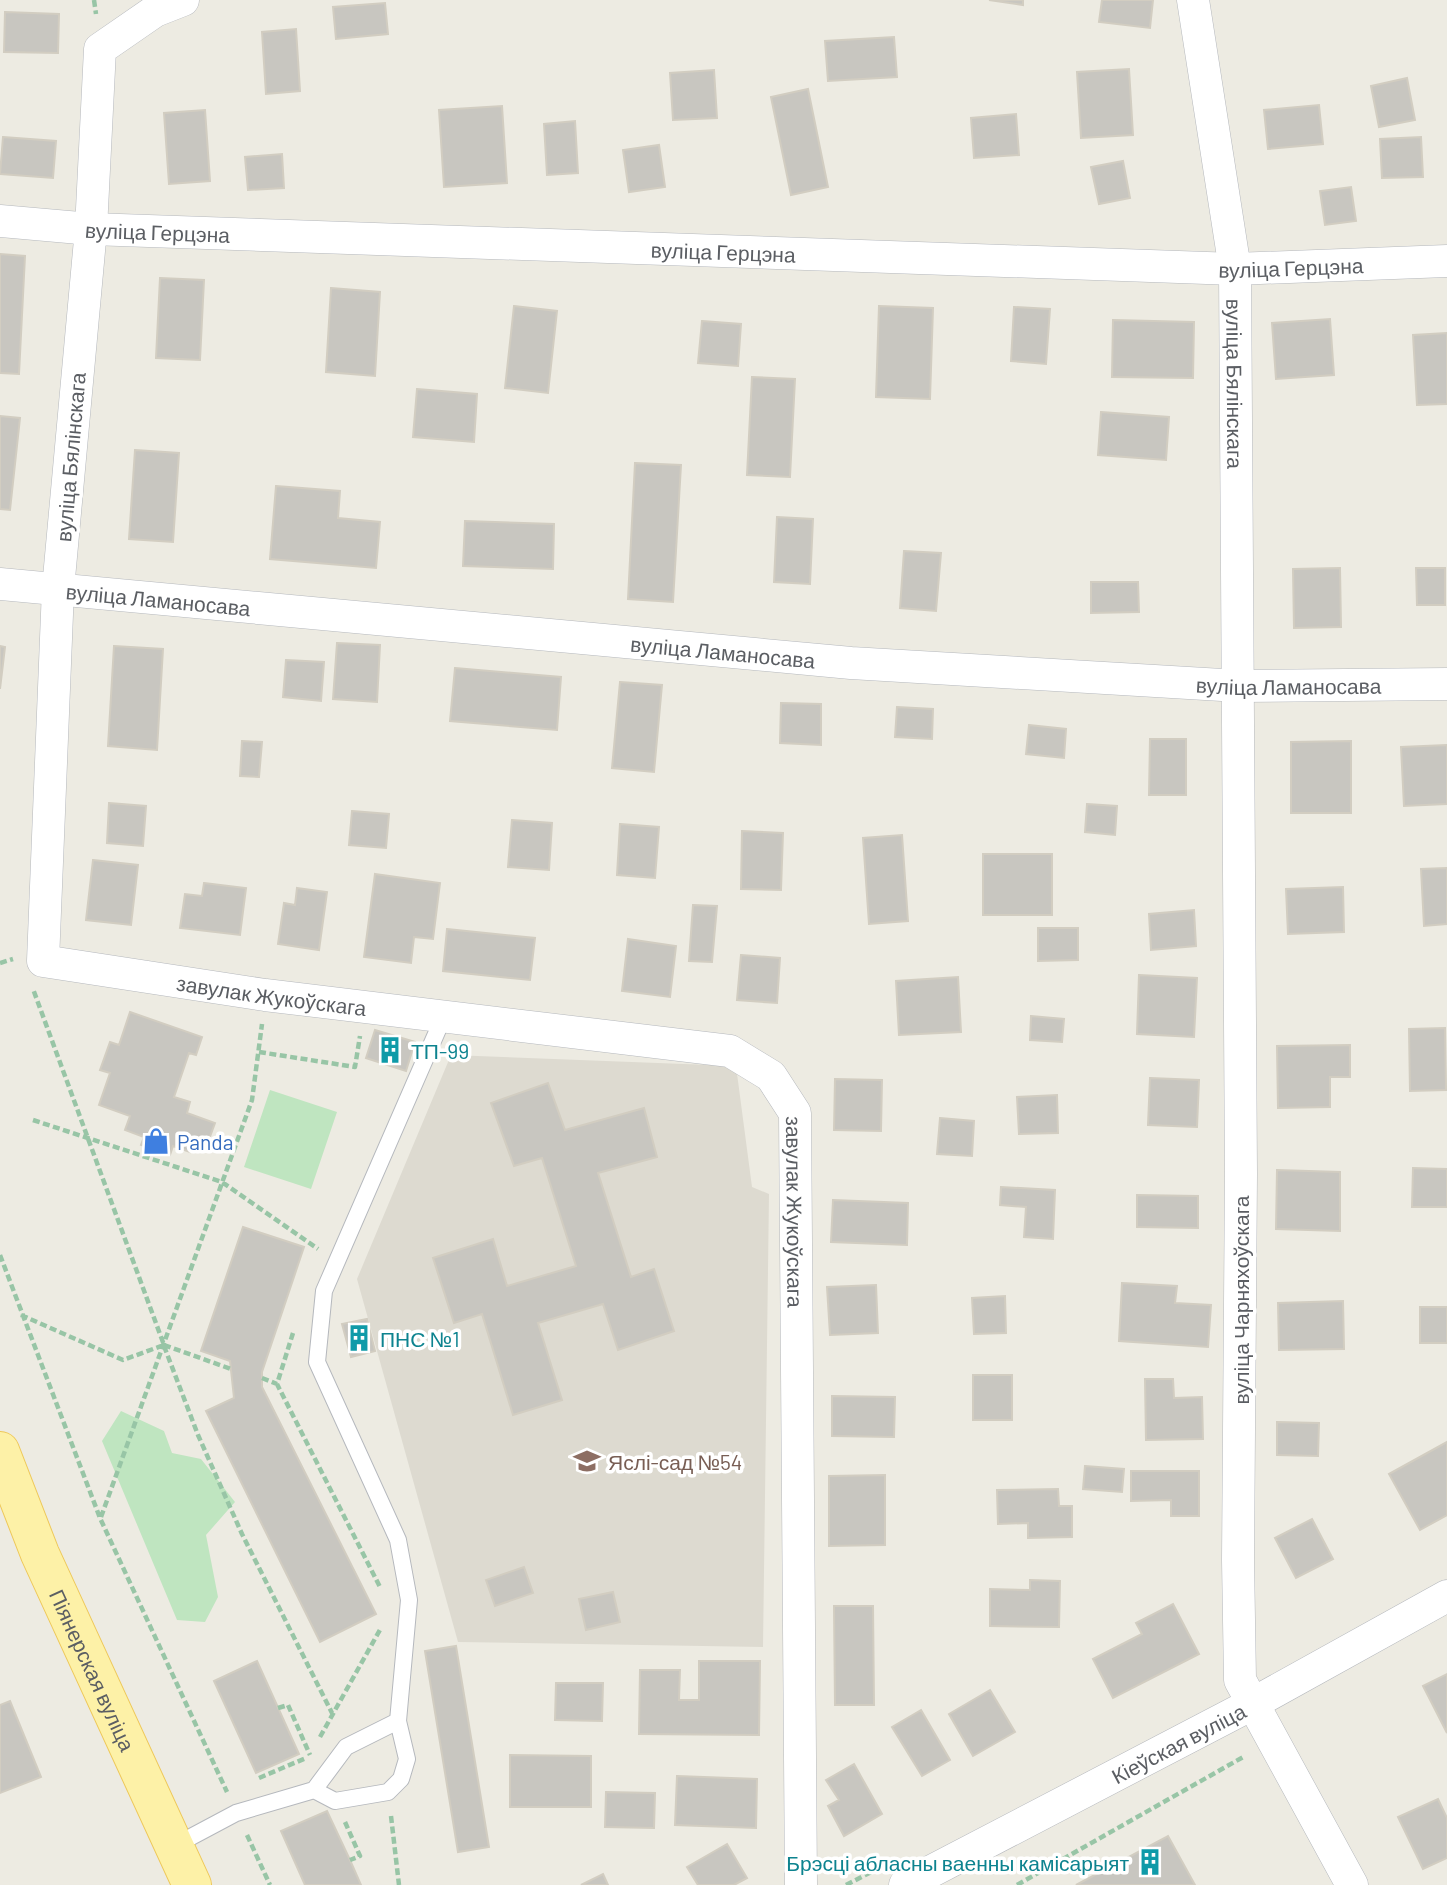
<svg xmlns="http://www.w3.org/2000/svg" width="1447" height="1885" font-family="Barlow,sans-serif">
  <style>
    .education { fill: #dddad0 }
    .green { fill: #bfe5c0 }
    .building { fill: #c8c6c0; stroke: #d2cdc1; stroke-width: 2 }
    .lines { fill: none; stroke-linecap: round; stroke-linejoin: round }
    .lane-casing { stroke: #b5b8bd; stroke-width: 18 }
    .street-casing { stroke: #b5b8bd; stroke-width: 33 }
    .primary-casing { stroke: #eec85a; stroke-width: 40 }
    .path { stroke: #98c5a6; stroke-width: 4.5; stroke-dasharray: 7 3.5; stroke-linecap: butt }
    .lane { stroke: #fff; stroke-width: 16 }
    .street { stroke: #fff; stroke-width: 32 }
    .primary { stroke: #fdf1a7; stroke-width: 38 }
    .labels { text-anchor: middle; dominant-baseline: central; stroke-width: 7; stroke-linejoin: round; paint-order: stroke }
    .street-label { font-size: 21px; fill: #5b5e63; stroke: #fff }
    .culture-label { font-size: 21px; fill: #0d838f; stroke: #fff; text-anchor: start }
    .shop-label { font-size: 21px; fill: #366cbe; stroke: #fff; text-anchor: start }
    .education-label { font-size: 21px; fill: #785e54; stroke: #fff; text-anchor: start }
  </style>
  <rect width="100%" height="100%" fill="#edebe2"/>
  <path class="education" d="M451,1055l285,11 16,121 17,7 -6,453 -305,-5 -101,-363z"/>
  <path class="green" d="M270,1090l67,22 -26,77 -67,-22z
    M121,1411l43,20 8,22 29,6 34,43 -29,33 12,62 -13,25 -28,-2 -75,-179z"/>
  <path class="building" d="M989,0h34v5z
    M1102,0h51l-3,28 -51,-6z
    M385,3l3,31 -52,5 -3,-32z
    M5,12l54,2 -1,39 -54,-1z
    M296,29l4,62 -34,3 -4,-62z
    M894,37l3,40 -69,4 -3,-40z
    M1129,69l4,66 -52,3 -4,-66z
    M714,70l3,48 -44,2 -3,-47z
    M1407,78l8,42 -36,7 -8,-41z
    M808,89l20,98 -37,8 -20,-98z
    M1319,105l4,39 -55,5 -4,-39z
    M502,106l5,77 -63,4 -5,-77z
    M205,110l5,71 -41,3 -5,-71z
    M1016,114l3,41 -45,3 -3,-40z
    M575,121l3,52 -31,2 -3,-51z
    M3,137l53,4 -3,37 -53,-4z
    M1421,137l2,40 -41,1 -2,-39z
    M659,145l6,42 -36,5 -6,-42z
    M282,154l2,34 -36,2 -3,-33z
    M1123,161l7,37 -31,6 -8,-37z
    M1351,187l5,34 -31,4 -5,-34z
    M0,254l25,2 -6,118 -19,-1z
    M160,278l44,2 -4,80 -44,-2z
    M331,288l49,4 -5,84 -49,-4z
    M514,306l43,5 -9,82 -43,-5z
    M879,306l54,2 -3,91 -54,-2z
    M1014,307l36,2 -4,55 -35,-3z
    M1330,319l4,56 -58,4 -4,-56z
    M1113,320l81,2 -1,56 -81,-1z
    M702,321l39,3 -3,42 -40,-3z
    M1447,333v71l-30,1 -4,-70z
    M752,377l43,2 -5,98 -43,-2z
    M417,389l60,5 -3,48 -61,-5z
    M1101,412l68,5 -3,43 -68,-5z
    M0,416l20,2 -10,92 -10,-1z
    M135,450l44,3 -6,89 -44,-3z
    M635,463l46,2 -8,137 -45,-3z
    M276,486l64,5 -2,27 42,4 -4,46 -106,-9z
    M777,517l36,2 -3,65 -36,-2z
    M465,521l89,3 -1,45 -90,-3z
    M904,551l37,2 -5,58 -36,-3z
    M1340,568l1,59 -47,1 -1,-59z
    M1416,568h29v37h-28z
    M1091,582h47l1,30 -48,1z
    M337,643l43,2 -3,57 -44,-3z
    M0,646l5,1 -5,42z
    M114,646l49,3 -6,101 -49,-4z
    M286,660l38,2 -3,39 -38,-4z
    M455,668l106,9 -4,53 -107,-9z
    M620,682l42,3 -8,87 -42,-4z
    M781,703l40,1v41l-41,-2z
    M897,707l36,2 -1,30 -37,-2z
    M1029,725l37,4 -2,29 -38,-4z
    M1150,739h36v56h-37z
    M242,741l20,1 -3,35 -19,-1z
    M1351,741v72h-60v-71z
    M1447,745v59l-43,2 -3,-59z
    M109,803l37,3 -3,40 -36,-3z
    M1087,804l30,2 -2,29 -30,-3z
    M352,811l37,3 -3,34 -37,-3z
    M512,820l40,3 -3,47 -41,-3z
    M620,824l39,3 -4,51 -38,-3z
    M742,831l41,2 -2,57 -40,-1z
    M902,835l6,86 -39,3 -6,-86z
    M983,854h69v61h-69z
    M93,860l45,5 -7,60 -45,-5z
    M1447,868v56l-23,2 -3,-57z
    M375,874l65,9 -7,56 -19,-2 -3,26 -47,-6z
    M204,883l42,5 -6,47 -60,-7 5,-34 17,2z
    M1343,887l1,45 -56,2 -2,-45z
    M297,888l30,4 -8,58 -41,-6 6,-41 11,2z
    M693,905l24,1 -5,56 -23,-1z
    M1194,910l2,36 -45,4 -2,-36z
    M1038,928h40v32l-40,1z
    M447,929l88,9 -5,42 -87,-9z
    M628,939l48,7 -6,51 -48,-6z
    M741,955l39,3 -3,45 -40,-3z
    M1139,975l58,3 -3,59 -57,-3z
    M958,977l3,55 -62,3 -3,-54z
    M130,1012l72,25 -6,18 -7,-2 -15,44 16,5 -3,11 28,10 -7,19 -13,-5 -5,15 -17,-6 -3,9 -29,-10 3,-8 -19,-7 5,-14 -31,-11 11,-32 -10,-3 10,-28 9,3z
    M1031,1016l33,3 -2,23 -32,-2z
    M1445,1028l1,62 -36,1 -1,-62z
    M375,1030l40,12 -9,29 -40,-13z
    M1350,1045v32h-20v30l-52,1 -1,-62z
    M1150,1078l49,2 -2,47 -49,-2z
    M835,1079l47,1 -1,51 -47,-1z
    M548,1083l17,47 79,-22 13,49 -59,16 33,104 23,-8 20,62 -56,19 -15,-46 -65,19 24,77 -49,15 -31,-101 -28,9 -21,-65 60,-19 14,47 69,-20 -34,-108 -28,8 -23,-63z
    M1057,1095l1,38 -39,1 -2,-37z
    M940,1118l34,3 -2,35 -35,-2z
    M1413,1168l34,1v38h-35z
    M1277,1170l63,2v59l-64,-2z
    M1001,1187l54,3 -2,49 -29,-2 2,-30 -26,-2z
    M1137,1195l61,1v32l-61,-1z
    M833,1200l75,3 -1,42 -76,-3z
    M243,1227l61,20 -42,125v15l114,227 -56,28 -114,-231 28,-13 -4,-37 -29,-10z
    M1122,1283l55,3 -2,17 36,2 -3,42 -89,-6z
    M876,1285l2,48 -48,2 -3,-48z
    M1005,1296l1,37 -32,1 -2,-36z
    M1343,1301l1,48 -65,1 -1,-47z
    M1420,1307h27v36h-27z
    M367,1319l8,32 -24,6 -9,-33z
    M973,1375h39v45h-39z
    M1145,1379h28l1,19 28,-1 1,42 -57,1z
    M832,1396l63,1 -1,40 -62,-1z
    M1277,1422l42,1 -1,33 -41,-1z
    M1447,1442v73l-27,15 -31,-56z
    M1085,1466l39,3 -2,23 -39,-3z
    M1131,1471h68v45h-28v-16l-40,1z
    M885,1475v70l-56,1v-70z
    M1058,1489l1,17h13v31l-44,1v-15l-30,1 -1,-34z
    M1312,1519l21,40 -37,19 -21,-40z
    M524,1567l9,26 -38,13 -9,-26z
    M1030,1580l30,1 -1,46 -69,-1v-37l40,1z
    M613,1592l7,30 -34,8 -7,-31z
    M1173,1604l26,50 -86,44 -20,-39 49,-25 -6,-11z
    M834,1606h39l1,99h-39z
    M456,1646l33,201 -31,5 -33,-201z
    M257,1661l42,93 -43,19 -42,-92z
    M699,1661h61l-1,74 -120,-1 1,-64h40l-1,30h20z
    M1447,1674v59l-24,-47z
    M556,1683h47l-1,38 -47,-1z
    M990,1690l25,42 -42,24 -24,-42z
    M10,1701l31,76 -41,16v-88z
    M921,1710l29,50 -28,16 -30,-49z
    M510,1755l81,1v51h-81z
    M854,1764l28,50 -38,22 -16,-30 11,-6 -13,-20z
    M677,1776l80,3 -1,49 -81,-3z
    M606,1792l49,1 -1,35 -49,-1z
    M1438,1799l9,19v40l-24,11 -25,-52z
    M327,1811l23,49 11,25h-56l-24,-54z
    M1168,1836l27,49h-119z
    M727,1844l20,34 -13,7h-36l-11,-18z
    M603,1874l5,11h-27z"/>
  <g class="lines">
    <defs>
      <path id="lane" d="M314,1790l21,11 53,-9 13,-13 6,-20 -9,-38
        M174,1846l62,-33 78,-23 32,-43 52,-26 11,-121 -11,-60 -81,-178 7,-71 119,-273"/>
      <g id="street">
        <path id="s1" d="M183,0l-28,11 -55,38 -9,180 -33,360 -15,372 222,34 465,56 41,25 24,37 6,772"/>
        <path id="s2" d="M1193,0l42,269 6,905 -3,386 2,120 112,205"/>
        <path id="s3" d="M0,221l91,8 1144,40 212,-8"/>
        <path id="s4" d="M0,584l851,79 388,23 208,-2"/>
        <path id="s5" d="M905,1885l347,-181 195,-108"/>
      </g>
      <g id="primary">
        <path id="s6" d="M0,1451l40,103 152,331"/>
      </g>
    </defs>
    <use href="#lane" class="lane-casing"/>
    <use href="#street" class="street-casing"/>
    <use href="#primary" class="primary-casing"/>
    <path class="path" d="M94,0l2,14
      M0,963l13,-4
      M259,1052l96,15 5,-31
      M33,1120l189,62 96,67
      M0,1255l100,263 127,274
      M21,1315l102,45 41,-15 -131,-356
      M293,1333l-16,51 103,203
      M164,1345l67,24
      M164,1346l34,89 44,99 90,179
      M262,1378l15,6
      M101,1517l151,-417 10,-76
      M278,1708l10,-3 22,50
      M320,1737l61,-109
      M259,1778l47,-20
      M391,1816l8,69
      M345,1822l15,34 -10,4
      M247,1835l23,50
      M846,1885l31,-16
      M1017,1885l228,-129"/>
    <use href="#lane" class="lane"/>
    <use href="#street" class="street"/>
    <use href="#primary" class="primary"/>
  </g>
  <defs>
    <symbol id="building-bare" viewBox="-9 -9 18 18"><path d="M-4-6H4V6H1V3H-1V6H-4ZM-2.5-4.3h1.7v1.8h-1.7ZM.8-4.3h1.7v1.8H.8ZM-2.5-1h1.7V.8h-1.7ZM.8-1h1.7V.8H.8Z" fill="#0f9aa8" stroke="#fff" stroke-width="2.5" paint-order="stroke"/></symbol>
    <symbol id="shop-bare" viewBox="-9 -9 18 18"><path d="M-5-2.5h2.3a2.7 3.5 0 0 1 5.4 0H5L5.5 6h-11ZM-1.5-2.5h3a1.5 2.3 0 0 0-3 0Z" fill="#3f7fe0" stroke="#fff" stroke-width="2.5" paint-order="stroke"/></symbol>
    <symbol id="school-bare" viewBox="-9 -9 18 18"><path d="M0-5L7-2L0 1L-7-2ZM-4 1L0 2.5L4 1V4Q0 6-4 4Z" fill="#8d6e63" stroke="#fff" stroke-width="2.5" paint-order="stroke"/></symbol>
  </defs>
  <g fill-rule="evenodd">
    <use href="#building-bare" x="371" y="1031" width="38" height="38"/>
    <use href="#shop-bare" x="137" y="1122" width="38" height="38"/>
    <use href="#building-bare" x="340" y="1319" width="38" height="38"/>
    <use href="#school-bare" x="568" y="1442" width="38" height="38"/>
    <use href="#building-bare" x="1131" y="1843" width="38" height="38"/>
  </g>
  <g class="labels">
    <g class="street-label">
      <text stroke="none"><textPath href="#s3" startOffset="158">вуліца Герцэна</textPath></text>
      <text stroke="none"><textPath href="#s3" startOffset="724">вуліца Герцэна</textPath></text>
      <text stroke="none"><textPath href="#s3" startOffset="1292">вуліца Герцэна</textPath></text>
      <text stroke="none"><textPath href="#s2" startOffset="387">вуліца Бялінскага</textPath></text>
      <text transform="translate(70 457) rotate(-85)">вуліца Бялінскага</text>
      <text stroke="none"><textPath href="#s4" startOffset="159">вуліца Ламаносава</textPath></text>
      <text stroke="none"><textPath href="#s4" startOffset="726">вуліца Ламаносава</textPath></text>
      <text stroke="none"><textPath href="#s4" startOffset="1293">вуліца Ламаносава</textPath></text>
      <text stroke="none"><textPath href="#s1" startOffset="1242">завулак Жукоўскага</textPath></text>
      <text stroke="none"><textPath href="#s1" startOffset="1895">завулак Жукоўскага</textPath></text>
      <text transform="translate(1240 1300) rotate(-90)">вуліца Чарняхоўскага</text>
      <text stroke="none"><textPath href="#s6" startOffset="238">Піянерская вуліца</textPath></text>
      <text stroke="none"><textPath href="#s5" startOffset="308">Кіеўская вуліца</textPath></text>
    </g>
    <g class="culture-label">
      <text x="411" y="1050">ТП-99</text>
      <text x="380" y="1338">ПНС №1</text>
      <text x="1129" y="1862" text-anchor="end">Брэсці абласны ваенны камісарыят</text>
    </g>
    <g class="shop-label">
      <text x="177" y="1141">Panda</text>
    </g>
    <g class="education-label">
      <text x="608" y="1461">Яслі-сад №54</text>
    </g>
  </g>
</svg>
